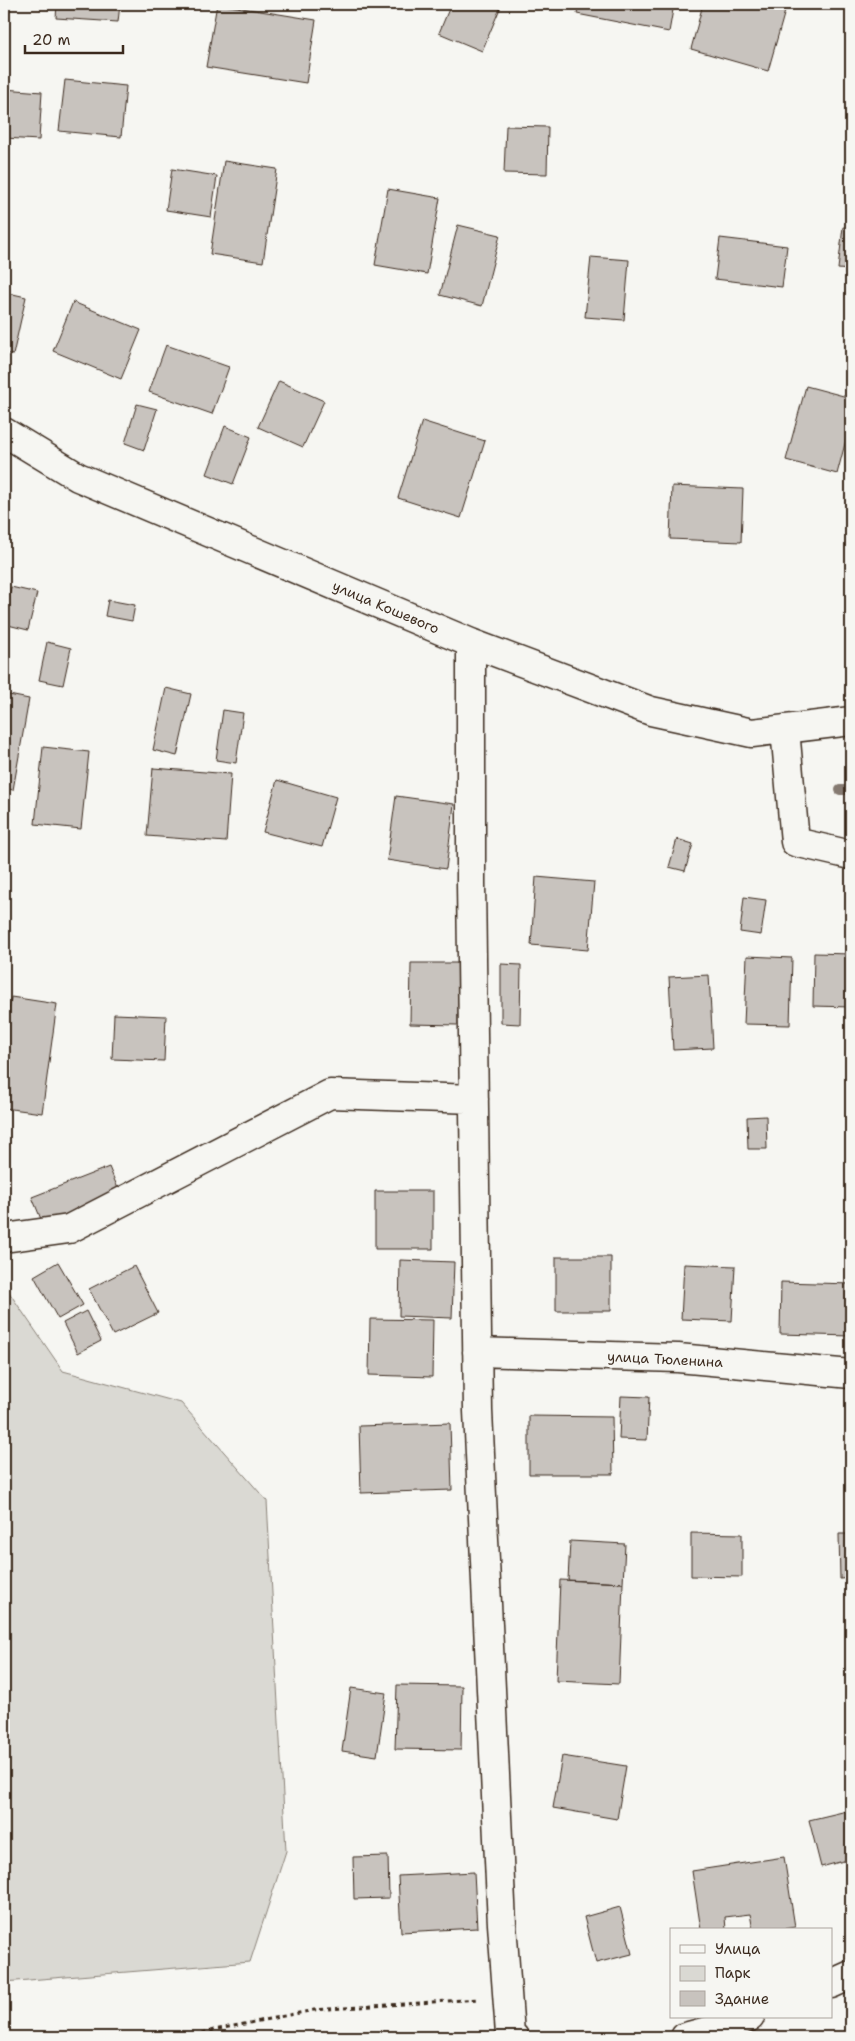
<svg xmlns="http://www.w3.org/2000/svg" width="855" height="2041" font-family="'Shantell Sans',sans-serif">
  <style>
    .green { fill: #dad9d3; stroke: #8a8278 }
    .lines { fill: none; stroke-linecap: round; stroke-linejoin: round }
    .stream { stroke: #857a71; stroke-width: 10 }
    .building { fill: #c8c3be; stroke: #3b2a1e }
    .street-casing { stroke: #3b2a1e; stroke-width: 31 }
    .path { stroke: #3b2a1e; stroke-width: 3; stroke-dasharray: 4 4; stroke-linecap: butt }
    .street { stroke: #f6f6f2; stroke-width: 28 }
    .labels { text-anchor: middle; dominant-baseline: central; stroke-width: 5; stroke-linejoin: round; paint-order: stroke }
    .street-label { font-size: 14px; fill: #3b2a1e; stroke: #f6f6f2 }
  </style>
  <rect width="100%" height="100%" fill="#f6f6f2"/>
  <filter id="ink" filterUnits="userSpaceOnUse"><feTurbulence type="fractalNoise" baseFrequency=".02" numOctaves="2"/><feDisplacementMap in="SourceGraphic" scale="10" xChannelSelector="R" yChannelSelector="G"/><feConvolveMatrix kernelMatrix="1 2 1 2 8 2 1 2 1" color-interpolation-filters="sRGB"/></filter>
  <g filter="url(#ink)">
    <path class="green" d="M4,1285l59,86 118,32 86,98 19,350 -36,111 -246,20z"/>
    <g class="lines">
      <path class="stream" d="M840,790h11"/>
    </g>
    <path class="building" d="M57,4h63l-2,18 -62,-4z
      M217,4l99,16 -10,63 -100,-16z
      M451,4h44l6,2 -19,45 -43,-18z
      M579,4h95l-5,28 -92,-18z
      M703,4h84l-19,67 -77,-22z
      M65,80l61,6 -5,51 -62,-6z
      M4,89l38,3 -3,48 -35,-2z
      M506,126l42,1 -1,47 -43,-1z
      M224,161l53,8 -14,93 -53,-8z
      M172,169l45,7 -6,41 -45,-7z
      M388,189l52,9 -13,76 -52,-9z
      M458,225l42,10 -18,71 -42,-11z
      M843,227l8,1v42l-13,-1z
      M720,238l67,8 -5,41 -67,-8z
      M591,257l38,3 -5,60 -39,-3z
      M4,292l22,5 -13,58 -9,-2z
      M73,302l68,28 -20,49 -68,-28z
      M166,345l63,22 -17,47 -63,-22z
      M279,381l45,20 -21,46 -45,-20z
      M806,386l45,12v23l-14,53 -51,-14z
      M137,404l20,5 -13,41 -19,-7z
      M422,421l63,20 -24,77 -63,-20z
      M225,426l26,11 -18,47 -26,-10z
      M672,486l71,3 -2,53 -71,-3z
      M11,587l26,6 -9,37 -24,-6z
      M108,600l27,5 -3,16 -27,-5z
      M47,642l24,6 -8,37 -24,-5z
      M166,688l25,6 -14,62 -24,-6z
      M4,694l25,5 -16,91 -9,-2z
      M223,710l20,3 -7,50 -20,-3z
      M43,747l46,5 -8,77 -46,-5z
      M153,768l78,6 -5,68 -79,-6z
      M277,780l59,17 -14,50 -59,-15z
      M396,796l58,8 -8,65 -59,-9z
      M677,839l16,5 -8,27 -16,-4z
      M536,877l58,5 -6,68 -57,-5z
      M744,897l22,3 -5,35 -21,-3z
      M814,953l37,1v53l-38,-1z
      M747,956l45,2 -2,67 -46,-1z
      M411,963h48l-1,62 -48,-1z
      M501,964l20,1 -1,59 -19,-1z
      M709,975l4,73 -40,2 -4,-73z
      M11,997l46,7 -15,109 -38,-5v-60z
      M114,1014l52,2 -2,45 -52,-2z
      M766,1116l1,33h-19l-1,-32z
      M109,1167l13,31 -77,31 -13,-32z
      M375,1191h58v58h-58z
      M556,1257h55v54h-55z
      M400,1260l54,2 -2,56 -53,-2z
      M58,1262l25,43 -25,14 -24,-43z
      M684,1264l51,2 -3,55 -51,-2z
      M134,1266l24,47 -45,22 -24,-46z
      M781,1282l70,2v52l-71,-2z
      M86,1311l15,30 -23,12 -15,-30z
      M370,1319l63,1 -1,57 -63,-2z
      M621,1396l28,1 -2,43 -28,-1z
      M529,1416l83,1 1,57h-84z
      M450,1423l2,67 -91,3 -2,-67z
      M691,1533l51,1v43l-51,-1z
      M839,1534h12v44l-11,1z
      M570,1541l55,3 -2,39 -55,-3z
      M560,1580l63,3 -4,101 -63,-3z
      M397,1685l65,1 -1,64 -66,-1z
      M351,1688l35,5 -9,63 -35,-5z
      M562,1756l64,10 -9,53 -64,-11z
      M851,1810v49l-30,8 -12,-47z
      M388,1856l1,42 -35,1 -1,-42z
      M784,1857l11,70 -18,3h-24l-3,-16 -25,3 1,13h-25l-9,-59z
      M474,1872l3,56 -76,4 -3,-56z
      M620,1907l12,47 -36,9 -12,-46z"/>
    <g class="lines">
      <defs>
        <path id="street" d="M4,432l74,45 393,166 180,68 101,22 99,-12
          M471,643v240l7,528 24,513 8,110 4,3
          M785,729l10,113 56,13
          M4,1238l65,-9 261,-135 144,5
          M477,1352l201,6 173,16
          M831,1984l20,-9
          M685,2037l45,-12 20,-8"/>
      </defs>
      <use href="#street" class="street-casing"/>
      <path class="path" d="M187,2037l27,-7 100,-20 164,-11"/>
      <use href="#street" class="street"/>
    </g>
  </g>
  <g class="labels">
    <g class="street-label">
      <text transform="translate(386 607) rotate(23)">улица Кошевого</text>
      <text transform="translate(665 1359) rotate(3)">улица Тюленина</text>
    </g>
  </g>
  <rect width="855" height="2041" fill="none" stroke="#f6f6f2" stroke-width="20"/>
  <rect x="10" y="10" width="835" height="2021" fill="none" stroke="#3b2a1e" stroke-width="2" filter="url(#ink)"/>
  <rect x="670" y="1928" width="162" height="90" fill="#f6f6f2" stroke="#aba49d"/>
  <rect x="680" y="1945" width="25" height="8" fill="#f6f6f2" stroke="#aba49d"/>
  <text x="715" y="1954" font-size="15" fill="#3b2a1e">Улица</text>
  <rect x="680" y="1966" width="25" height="15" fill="#dad9d3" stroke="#aba49d"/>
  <text x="715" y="1978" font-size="15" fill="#3b2a1e">Парк</text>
  <rect x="680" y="1991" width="25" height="15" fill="#c8c3be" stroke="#aba49d"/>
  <text x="715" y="2004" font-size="15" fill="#3b2a1e">Здание</text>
  <path d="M25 45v8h98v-8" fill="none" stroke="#3b2a1e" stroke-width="2.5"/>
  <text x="32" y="45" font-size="15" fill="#3b2a1e" stroke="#f6f6f2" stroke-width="4" paint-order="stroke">20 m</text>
</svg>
